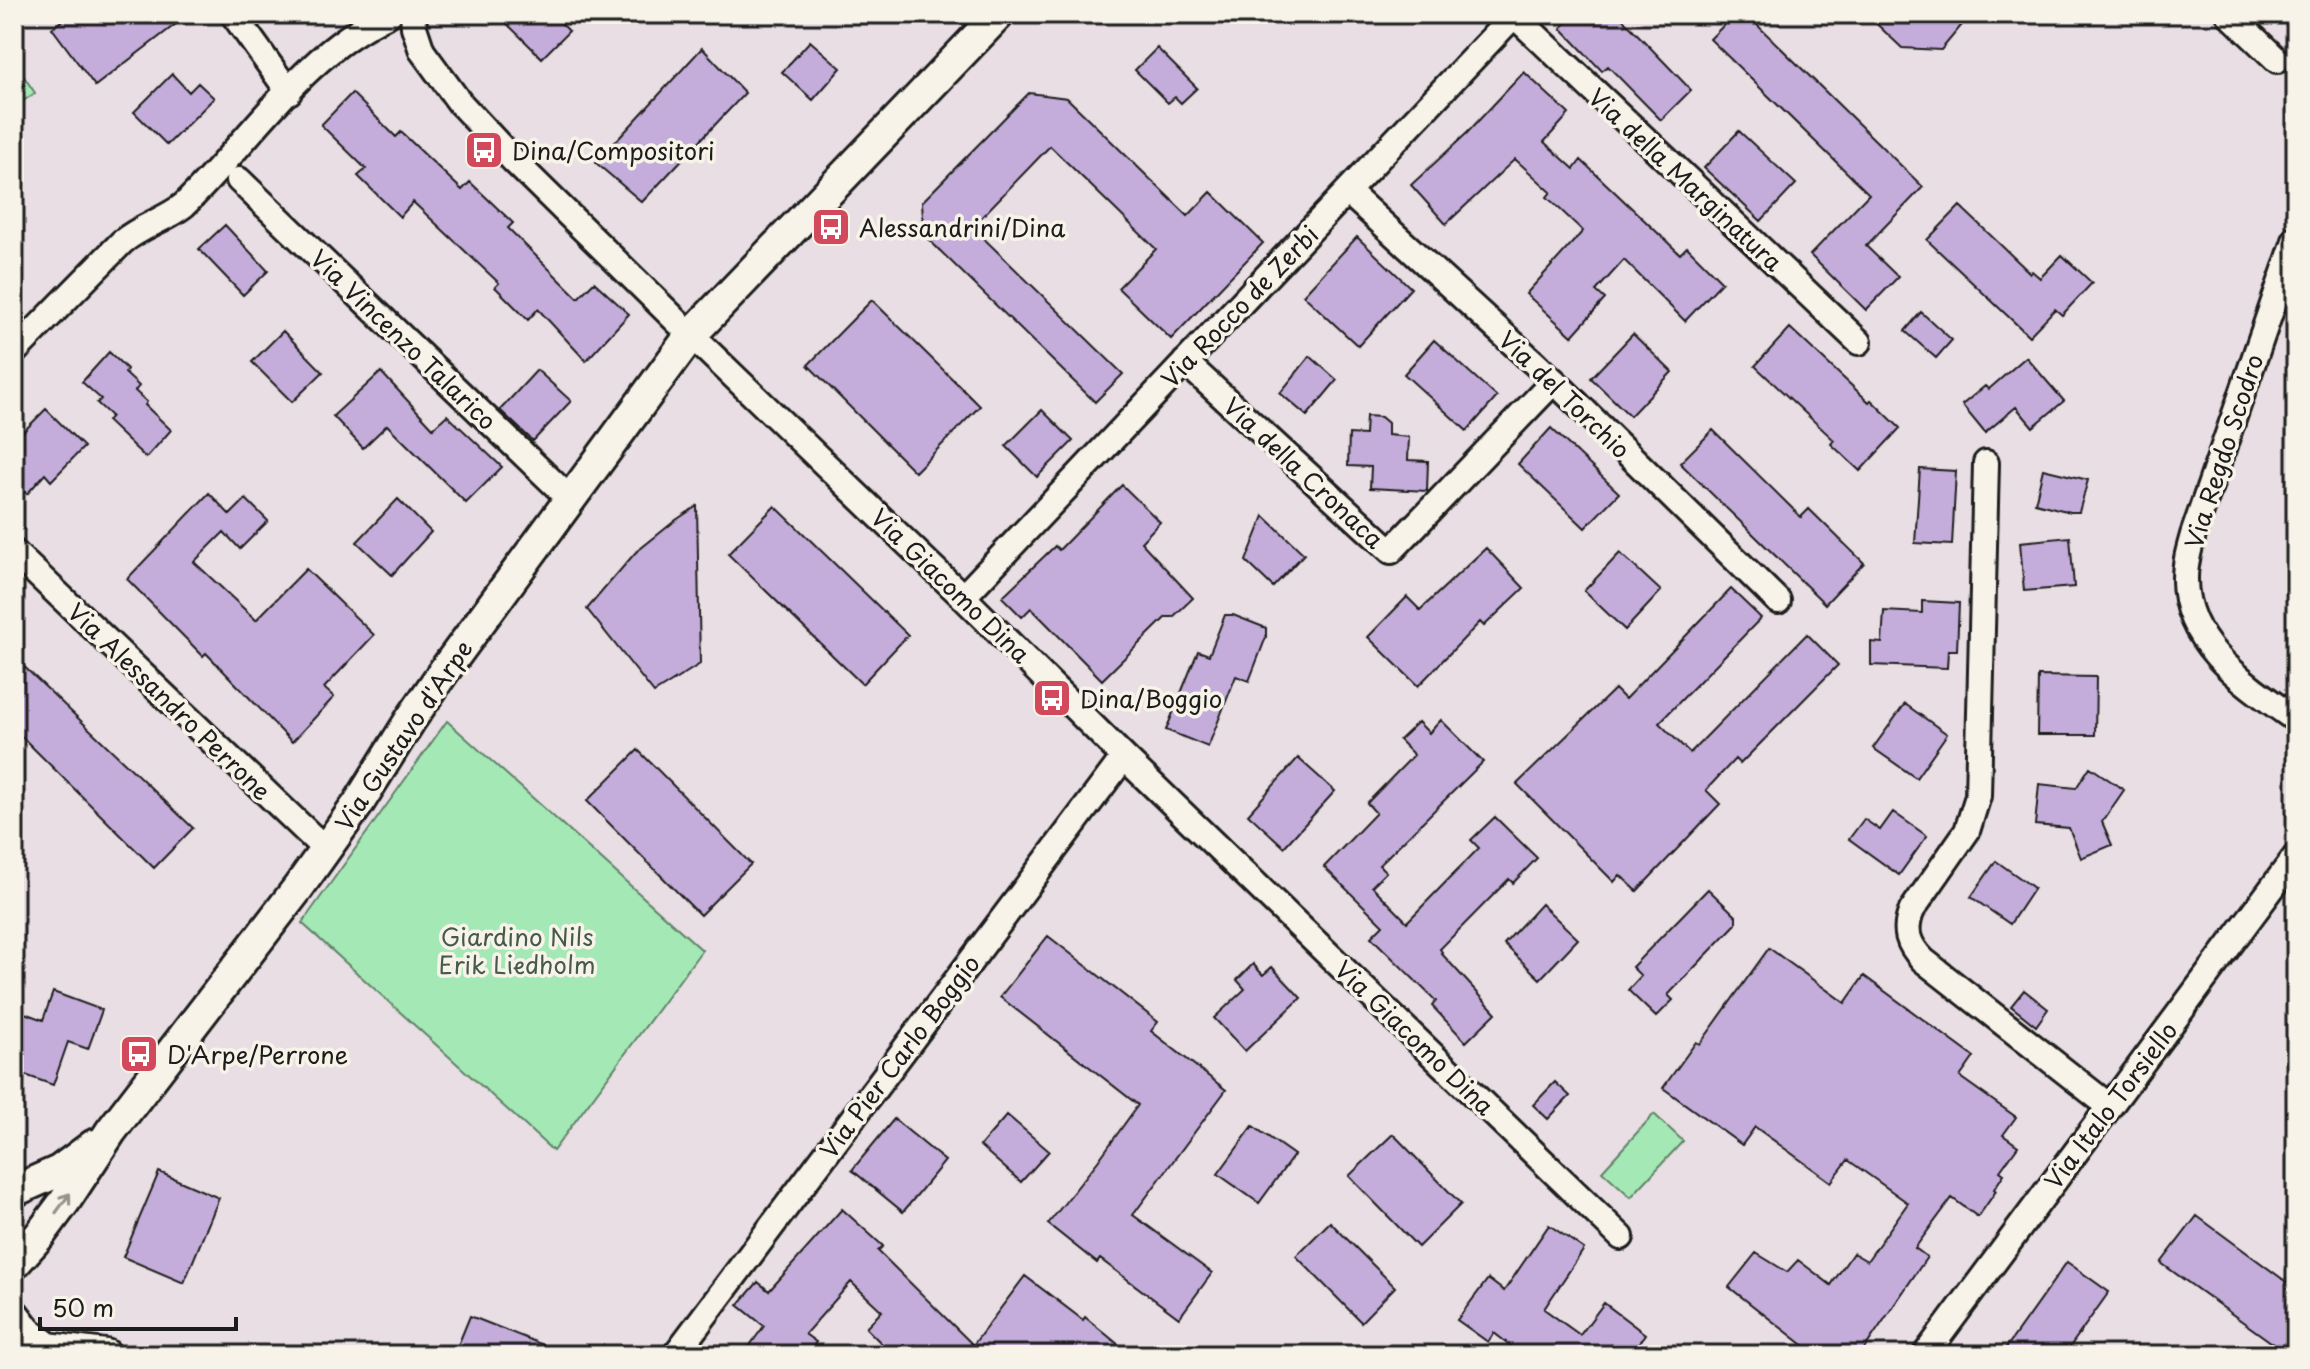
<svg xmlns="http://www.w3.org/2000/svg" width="2310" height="1369" font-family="'Playpen Sans',sans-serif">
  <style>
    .green { fill: #a4e9b5; stroke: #608268; stroke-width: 2 }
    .building { fill: #c5addb; stroke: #1c1c1c; stroke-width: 2 }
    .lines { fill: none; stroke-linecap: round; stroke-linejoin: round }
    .minor-casing { stroke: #1c1c1c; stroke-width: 30 }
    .tertiary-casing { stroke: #1c1c1c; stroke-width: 36 }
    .minor { stroke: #f7f3e8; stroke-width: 24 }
    .tertiary { stroke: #f7f3e8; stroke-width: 30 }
    .oneway { stroke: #94928c }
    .labels { text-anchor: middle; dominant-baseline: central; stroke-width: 7; stroke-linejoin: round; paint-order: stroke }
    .poi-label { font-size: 24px; fill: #1c1c1c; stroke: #f7f3e8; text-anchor: start }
    .street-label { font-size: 24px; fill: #1c1c1c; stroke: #f7f3e8 }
    .park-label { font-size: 24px; fill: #455a4a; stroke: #f7f3e8 }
  </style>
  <rect width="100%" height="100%" fill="#e8dee4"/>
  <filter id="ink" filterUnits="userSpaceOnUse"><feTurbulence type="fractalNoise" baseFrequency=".0125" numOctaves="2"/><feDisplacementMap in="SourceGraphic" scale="16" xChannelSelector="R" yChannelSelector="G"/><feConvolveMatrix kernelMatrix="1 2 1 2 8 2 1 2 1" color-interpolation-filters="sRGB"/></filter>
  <g filter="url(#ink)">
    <path class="green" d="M14,62l21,31 -21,14z
      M447,721l255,229 -149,201 -251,-228z
      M1654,1114l29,27 -52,56 -29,-26z"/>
    <path class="building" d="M71,14h118l-94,72 -43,-58z
      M497,14h55l17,17 -27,27z
      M1576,14h42l73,76 -30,30 -53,-54 -6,5 -41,-43z
      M1735,14h11l177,173 -57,59 32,31 -32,33 -56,-55 59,-61 -159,-155z
      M1866,14h105l-30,36 -39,-2z
      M810,41l31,27 -28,32 -31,-28z
      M702,48l43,45 -103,109 -46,-39z
      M1157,48l40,40 -16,15 -6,-6 -7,6 -33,-33z
      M1524,72l45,42 -25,28 30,27 7,-9 99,94 7,-7 35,35 -37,39 -61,-61 -28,31 9,8 -33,37 -46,-42 57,-63 -36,-34 4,-5 -36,-33 -69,65 -35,-39 56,-52z
      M172,74l17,18 9,-9 16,15 -47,47 -33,-33z
      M352,93l44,44 5,-5 61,58 8,-8 43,41 -5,5 70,70 16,-16 35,32 -43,47 -48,-52 -10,11 -33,-33 4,-4 -86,-81 -13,15 -42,-41 8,-7 -45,-44z
      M1029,93l38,5 121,118 23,-24 52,51 -92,96 -53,-51 38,-39 -106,-103 -78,81 151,147 -28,28 -171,-167 -2,-33z
      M1739,131l57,53 -35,37 -57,-53z
      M1960,206l70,67 2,-2 8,7 22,-23 30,28 -30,32 -7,-6 -26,27 -102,-96z
      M225,225l43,46 -25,24 -44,-46z
      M1357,237l54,51 -53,58 -55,-51z
      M872,300l108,106 -65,66 -107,-107z
      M1921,312l31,28 -16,18 -31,-27z
      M1790,328l79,74 2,-2 29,28 -40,43 -29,-27 3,-4 -79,-74z
      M283,331l40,41 -31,30 -40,-40z
      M1633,334l39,38 -42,44 -39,-38z
      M1434,340l63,57 -30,34 -63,-57z
      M109,352l18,17 -2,4 14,13 -4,5 12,11 -2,3 26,25 -25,28 -39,-37 4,-5 -14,-13 4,-4 -19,-17z
      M1310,356l27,24 -30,36 -27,-23z
      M2026,357l38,44 -31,26 -17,-20 -31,26 -23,-28 23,-19 4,3z
      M537,370l34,31 -38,40 -33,-31z
      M381,372l52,56 14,-13 55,52 -36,36 -79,-78 -24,23 -30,-32z
      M46,409l38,38 -33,34 -6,-7 -18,20 -13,-13v-40z
      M1042,410l31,31 -36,36 -31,-31z
      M1366,416l15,1 7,6v12l21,2 -1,23 20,1 -1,30 -57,-3 1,-21 -23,-1 1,-32 16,1z
      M1551,428l68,65 -34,35 -67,-64z
      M1713,430l88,87 8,-8 55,54 -39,41 -145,-141z
      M1920,469l36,2 -4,74 -37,-2z
      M2043,469l45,11 -9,32h-9l-35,-9z
      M1122,485l38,37 -19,20 52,56 -20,19h-7l-64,63 -71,-72 -9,9 -20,-20 53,-51 4,4z
      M209,493l21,22 16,-16 22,22 -28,28 -16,-17 -30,30 62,58 50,-51 68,66 -50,53 10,9 -42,45 -86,-89 -3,3 -76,-77z
      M398,499l33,33 -39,43 -35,-33z
      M697,506l3,158 -46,29 -67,-84 48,-56 41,-33z
      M775,506l133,129 -46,49 -134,-130z
      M1264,516l40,38 -31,33 -27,-26z
      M2070,537l4,50 -50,4 -4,-49z
      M1486,548l38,40 -40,38 -4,-4 -62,64 -50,-49 39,-40 13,13z
      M1620,553l41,38 -36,39 -41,-39z
      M1731,589l30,29 -102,105 31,30 117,-119 31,31 -98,99 -5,-5 -29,31 14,14 -83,87 -17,-16 -6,7 -97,-98 98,-95 10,10z
      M1922,601l37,2 -2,47h-9l-1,18 -76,-3v-23l11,1 2,-32 38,2z
      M1225,615h8l33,13v9l-17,44 -13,-5 -28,71 -42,-17 32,-79 11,4z
      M14,657l179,171 -39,40 -140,-139z
      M2038,676l58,1 -1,58h-58z
      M1905,704l42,30 -31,44 -43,-30z
      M1441,720l42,42 -104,103 7,7 -14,14 35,36 72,-74 -8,-8 24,-23 42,41 -24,25 -4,-4 -69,70 2,3 -1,1 55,60 -30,29 -34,-36 4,-5 -65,-64 12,-12 -59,-58 52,-54 -9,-10 47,-48 -15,-15 19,-18 11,11z
      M638,750l113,114 -51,51 -113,-114z
      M1298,758l37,33 -51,56 -36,-33z
      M2090,767l34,23 -22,32 10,23 -31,13 -12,-30 -34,-3 4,-41 37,4z
      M1893,812l34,24 -28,39 -50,-36 15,-20 16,11z
      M1996,861l38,27 -24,36 -39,-27z
      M1708,889l28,27v8l-68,71 5,5 -17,17 -28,-27 13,-14 -9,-9z
      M1541,904l37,35 -38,40 -36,-35z
      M1048,936l110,86 -7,9 75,59 -93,125 79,58 -33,45 -79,-59 -3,4 -49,-39 50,-63 40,-56 -138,-108z
      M1769,948l76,55 19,-27 110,81 -14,20 56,40 -13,18 15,11 -18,25 4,3 -10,15 2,2 -18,26 -26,-19 -37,50 12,9 -67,98h-44l-87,-68 27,-34 31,19 11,-12 33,25 22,-32 14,8 41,-58 -60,-43 -17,22 -76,-55 -13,18 -79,-57 33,-46 4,2z
      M1253,964l10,11 9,-8 29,31 -56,53 -31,-33 31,-29 -8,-9z
      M2024,990l24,19 -12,17 -25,-20z
      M53,992l49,18 -14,39 -20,-7 -15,43 -39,-14v-62l29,11z
      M1555,1082l15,14 -22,23 -15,-14z
      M1007,1115l42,36 -28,31 -41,-36z
      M894,1119l51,42 -42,51 -51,-42z
      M1253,1126l41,29 -35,48 -41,-29z
      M1393,1134l68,70 -43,43 -69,-71z
      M159,1172l60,26 -35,85 -61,-26z
      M842,1209l41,37 -5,5 95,94 52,-69 58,44 2,-3 46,38h-206l-10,-10 -10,10h-12l-27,-27 16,-17 -31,-29 -46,52 11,8 -9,13h-64l21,-29 -26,-21 20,-23 11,9z
      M2197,1216l99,73v66h-7l-128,-92z
      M1330,1222l65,65 -34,35 -65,-66z
      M1549,1225l35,24 -40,60 36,26 24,-32 41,31 -15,21h-107l-29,-22 -6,9 -31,-22 31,-41 16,12z
      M2067,1262l42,30 -45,63h-63z
      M470,1316l96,38v1h-112z"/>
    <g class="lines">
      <defs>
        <path id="minor" d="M233,14l56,78
          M413,14l1,13 8,24 38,52 54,58 177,174 272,262 161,160 497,480
          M2229,14l48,46
          M1514,15l345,327
          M239,180l330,318
          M1348,192l206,189 224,220
          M2296,238l-103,297c-4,14 -8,28 -8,43 -1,67 62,107 111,142
          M14,352l108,-110c19,-16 43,-22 62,-37 66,-64 119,-152 205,-191
          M1185,362l206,189 163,-170
          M1986,463l-8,333 -11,35 -55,79c-9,21 -4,34 11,50l186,146
          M14,552l312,298
          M963,597l552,-583
          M675,1355l449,-598
          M1925,1355l371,-499"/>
        <path id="tertiary" d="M14,1191l45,-20 35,-26
          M14,1264l25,-28 26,-35 46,-70 187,-243 60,-84 53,-85 33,-48 247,-336 308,-321
          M14,1315l13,17 22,17
          M14,1344l92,11"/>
      </defs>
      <use href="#minor" class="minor-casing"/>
      <use href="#tertiary" class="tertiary-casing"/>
      <use href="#minor" class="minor"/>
      <use href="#tertiary" class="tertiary"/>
    </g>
    <defs><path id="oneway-shaft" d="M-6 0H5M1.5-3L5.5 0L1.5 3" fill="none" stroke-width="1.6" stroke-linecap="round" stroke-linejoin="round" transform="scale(2)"/></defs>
    <use class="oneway" href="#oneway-shaft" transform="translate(63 1203) rotate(-54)"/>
  </g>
  <defs>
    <symbol id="bus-square" viewBox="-11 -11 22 22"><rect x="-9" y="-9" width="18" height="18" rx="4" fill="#d1495b" stroke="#f7f3e8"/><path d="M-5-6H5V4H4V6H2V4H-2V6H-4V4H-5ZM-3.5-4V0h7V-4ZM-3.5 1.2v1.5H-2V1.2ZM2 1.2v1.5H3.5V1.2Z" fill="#fff"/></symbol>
  </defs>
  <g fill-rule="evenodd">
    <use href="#bus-square" x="462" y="128" width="44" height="44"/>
    <use href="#bus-square" x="809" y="205" width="44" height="44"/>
    <use href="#bus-square" x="1030" y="676" width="44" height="44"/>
    <use href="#bus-square" x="117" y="1032" width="44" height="44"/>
  </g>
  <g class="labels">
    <g class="poi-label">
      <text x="512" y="150">Dina/Compositori</text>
      <text x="859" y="227">Alessandrini/Dina</text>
      <text x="1080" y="698">Dina/Boggio</text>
      <text x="167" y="1054">D'Arpe/Perrone</text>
    </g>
    <g class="street-label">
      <text transform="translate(1686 179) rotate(43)">Via della Marginatura</text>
      <text transform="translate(1239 306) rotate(-46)">Via Rocco de Zerbi</text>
      <text transform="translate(404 339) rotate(44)">Via Vincenzo Talarico</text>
      <text transform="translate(1565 394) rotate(44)">Via del Torchio</text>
      <text transform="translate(2223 451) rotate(-72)">Via Regdo Scodro</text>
      <text transform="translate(1304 472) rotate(43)">Via della Cronaca</text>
      <text transform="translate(951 585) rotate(44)">Via Giacomo Dina</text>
      <text transform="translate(170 701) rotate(44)">Via Alessandro Perrone</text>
      <text transform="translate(403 735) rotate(-56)">Via Gustavo d'Arpe</text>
      <text transform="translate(1415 1037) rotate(44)">Via Giacomo Dina</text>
      <text transform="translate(899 1056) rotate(-53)">Via Pier Carlo Boggio</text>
      <text transform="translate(2110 1105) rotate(-53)">Via Italo Torsiello</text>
    </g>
    <g class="park-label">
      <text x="517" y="936">Giardino Nils<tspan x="517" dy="28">Erik Liedholm</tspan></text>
    </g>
  </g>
  <rect width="2310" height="1369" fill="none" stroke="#f7f3e8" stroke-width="48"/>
  <rect x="24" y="24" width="2262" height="1321" fill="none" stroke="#1c1c1c" stroke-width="3" filter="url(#ink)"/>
  <path d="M40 1317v12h196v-12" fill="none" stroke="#1c1c1c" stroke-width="4"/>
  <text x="52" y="1317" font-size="24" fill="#1c1c1c" stroke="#f7f3e8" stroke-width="6" paint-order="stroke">50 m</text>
</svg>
